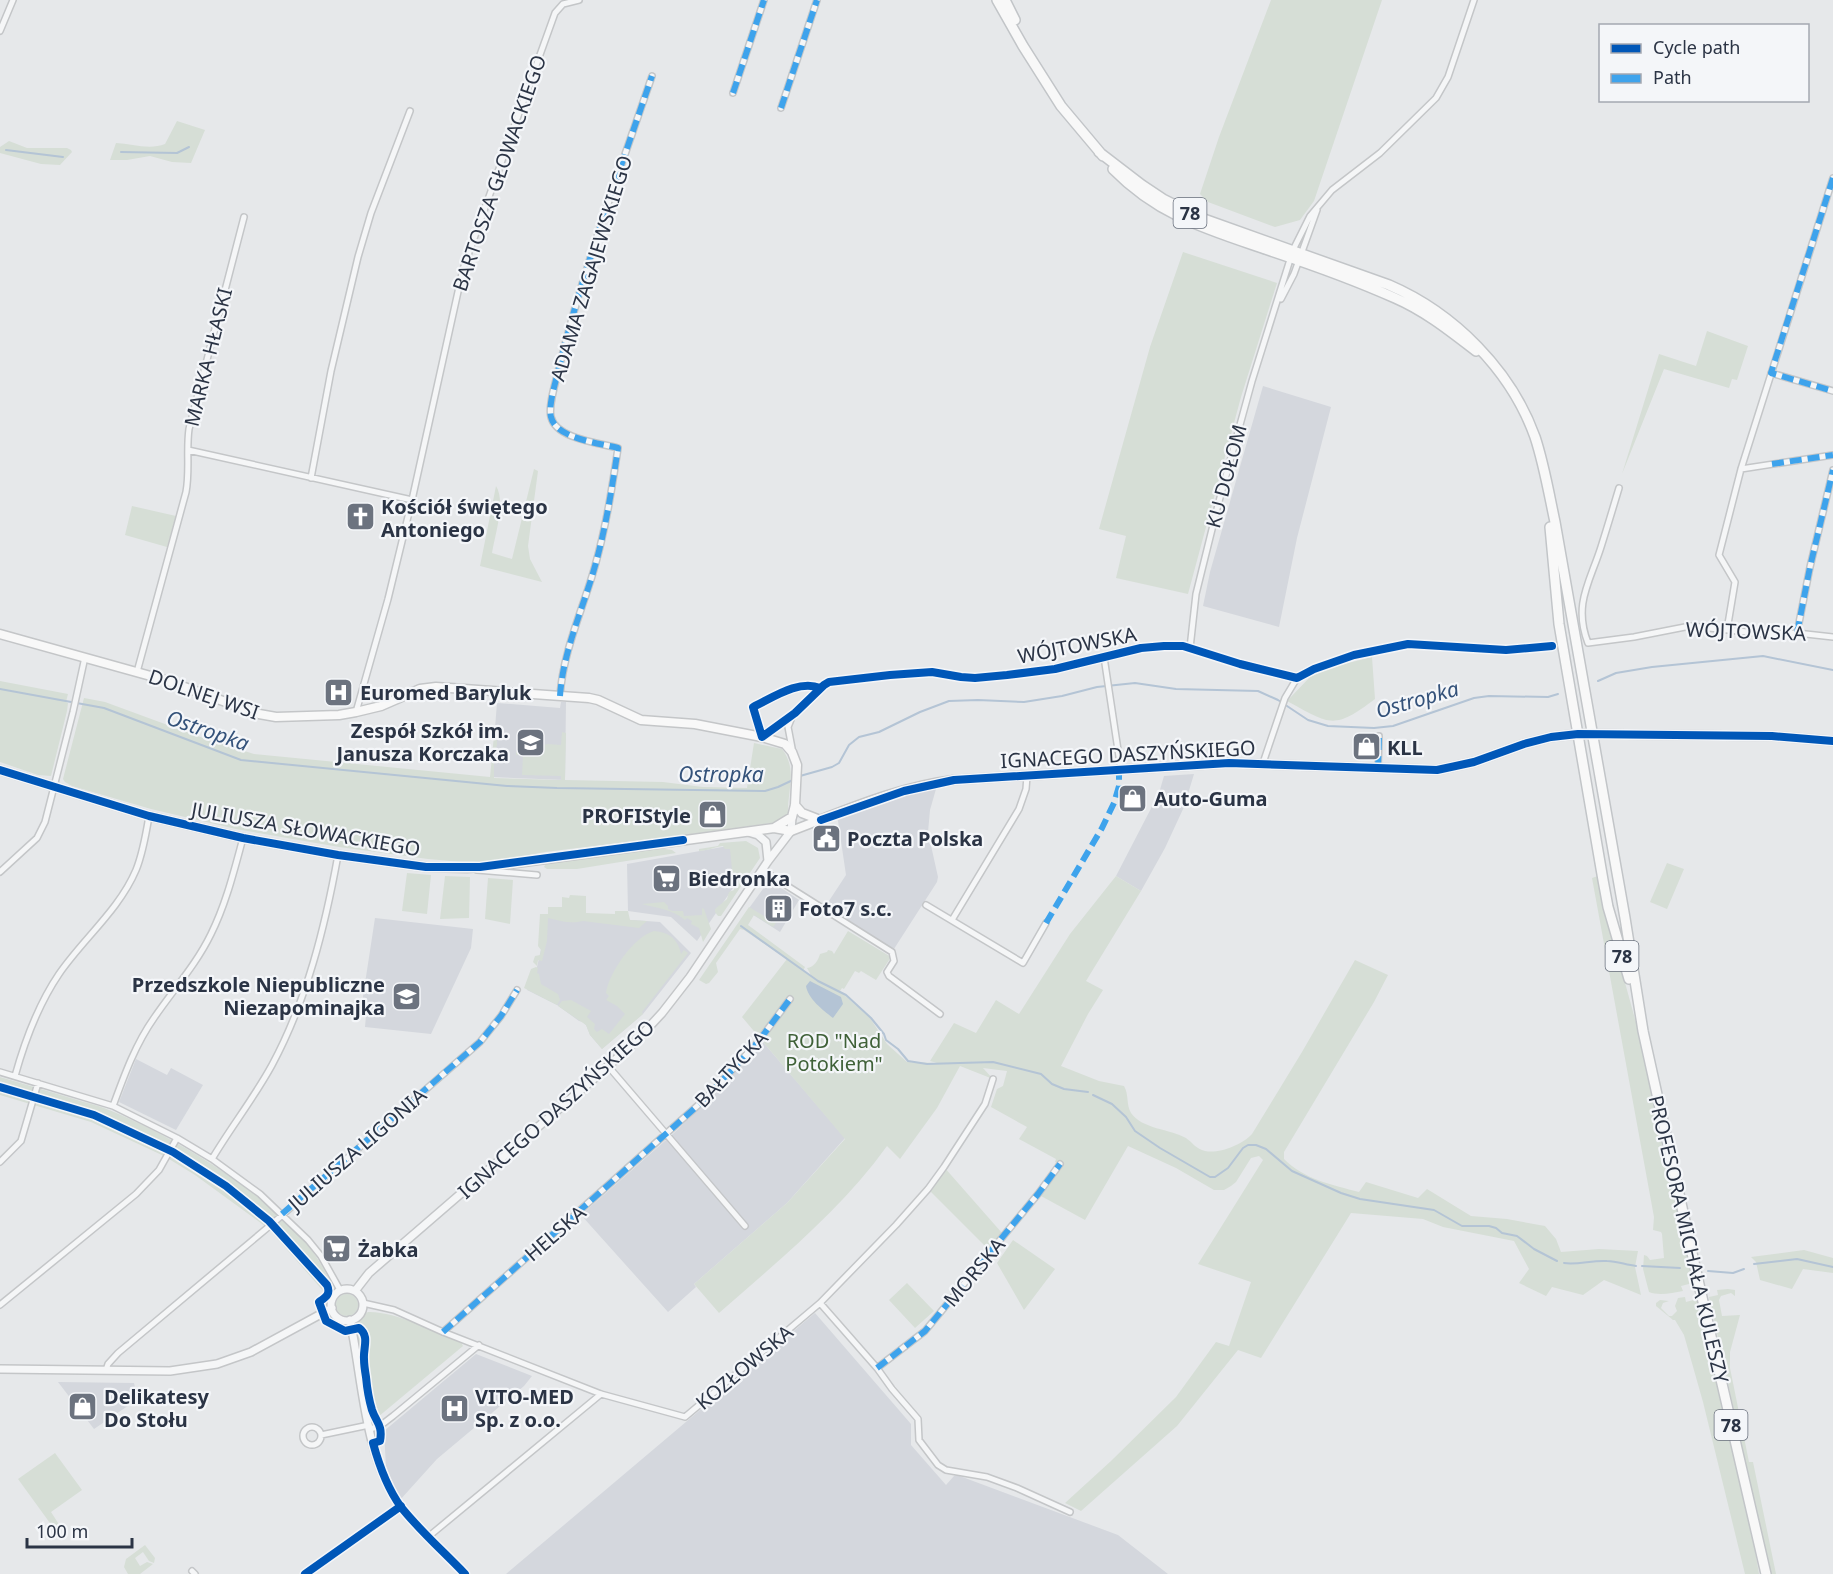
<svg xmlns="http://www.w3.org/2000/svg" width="1833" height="1574" font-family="'Noto Sans',sans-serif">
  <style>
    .built { fill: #d4d7dd }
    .green { fill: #d6ded6 }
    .water { fill: #b4c4d5 }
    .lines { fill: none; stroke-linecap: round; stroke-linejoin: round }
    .stream { stroke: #b4c4d5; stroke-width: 2 }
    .minor-casing { stroke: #c4c6c8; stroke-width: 8 }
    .tertiary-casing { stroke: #c4c6c8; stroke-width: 10 }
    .secondary-casing { stroke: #c4c6c8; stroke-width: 11 }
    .primary-casing { stroke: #c2c5c8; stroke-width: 12 }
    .minor { stroke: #f5f6f7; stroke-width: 5 }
    .tertiary { stroke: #f5f6f7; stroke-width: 7 }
    .secondary { stroke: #f8f8f8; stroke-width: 8 }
    .primary { stroke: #f8f8f8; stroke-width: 9 }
    .quiet { stroke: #3ea3ec; stroke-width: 6; stroke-dasharray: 12 6; stroke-linecap: butt }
    .cycleway-casing { stroke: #f4f6f9; stroke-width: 11 }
    .cycleway { stroke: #0057b8; stroke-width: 8 }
    .labels { text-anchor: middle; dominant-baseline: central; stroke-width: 4.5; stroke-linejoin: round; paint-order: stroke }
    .shield { fill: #f4f6f9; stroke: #676e7b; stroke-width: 1.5 }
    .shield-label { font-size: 18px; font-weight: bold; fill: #2b3445 }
    .street-label { font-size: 20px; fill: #2b3445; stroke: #f4f6f9 }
    .poi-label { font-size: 20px; font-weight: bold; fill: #2b3445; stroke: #f4f6f9; text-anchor: start }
    .park-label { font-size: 20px; fill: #3f6138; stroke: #f4f6f9 }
    .water-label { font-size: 21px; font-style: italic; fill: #34527a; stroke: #f4f6f9 }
  </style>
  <rect width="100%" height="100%" fill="#e6e8ea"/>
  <path class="built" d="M1263,386l68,21 -34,131 -18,89 -76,-21 7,-34z
    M561,702h5l-1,78 -74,-3 6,-74 63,5z
    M1194,774l-10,33 -19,41 -24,43 -25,-15 43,-83 5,-17z
    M938,782l-8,28 -2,22 10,45 -1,5 -45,70 -69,-42 23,-35 -9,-61z
    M739,844l15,13 -57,84 -26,-24 -43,-6 -1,-47z
    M768,882l6,1 25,17 -19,32 -33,-21z
    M544,914l116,8 31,31 -48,61 -41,35 -12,-14 -4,-10 -3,-3 -4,-1 -22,-16 -30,-15 10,-23 5,-22z
    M375,918l98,11 -2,19 -40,86 -66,-7 1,-11h-6z
    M763,1042l82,96 -58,65 -93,81 2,3 -28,25 -87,-97 93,-82 41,-40z
    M136,1059l31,16 4,-7 32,17 -27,45 -57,-28z
    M815,1313l96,111v21l35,40 8,-9 3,-1 161,60 50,39h-662z
    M476,1354l56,22 -8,10 -87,73 -37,41 -14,-33 -2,-36z
    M58,1382l76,1 4,16 -44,30z"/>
  <path class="green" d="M1271,0h111l-68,201 -14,19 -25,7 -67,-25 -8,-8 19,-57z
    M177,121l28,9 -14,33 -19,-1 -22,-6 -23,4h-17l6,-17c16,1 34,7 49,1z
    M9,141l18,7h40l4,2 1,2 -12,13 -19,-1 -41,-11v-6z
    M1183,252l94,31 -36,114 -53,197 -72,-16 10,-42 -27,-7 51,-182z
    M1707,331l41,15 -11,34 -5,-1 -3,9 -65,-19 -42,105 37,-120 37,12z
    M534,469l4,2 -10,75 2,13 12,23 -62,-16 16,-80c10,16 -1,48 -4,67l20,6z
    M132,506l44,10 -9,31 -42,-12z
    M1372,657l3,42c-42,32 -45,25 -88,2l23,-24 22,-10z
    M0,681l68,13 -2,8 2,1 -1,8 -16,65 -13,-1 -38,-13z
    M84,698l21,4 98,36 51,16 236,23 5,-51h2v19l-3,9v24l67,2v-4l-39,-1 1,-20h-7v-3l32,-8 13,1 1,-13 4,1 -1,47 98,2 40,5 44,1 7,-45 28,6c16,20 5,43 6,65l-9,8 -79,11 -155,19 -37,7 -35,4 -45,-4 -89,-12 -103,-18 -85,-20 -79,-23 -7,-4 -2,-3z
    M746,841l12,7 2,10 -39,58h-3l-3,-4v-3l12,-10 2,-7 5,-2 -4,-41h-5l-2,-3c-9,1 -16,5 -24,5v-2l19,-3 2,-3z
    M658,848l14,2 4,3 -99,16h-30l-3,-2 2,-4z
    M1667,863l17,6 -17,40 -17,-7z
    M407,873l24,2 -4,39 -25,-3z
    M445,876l25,1 -1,41 -29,1z
    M1116,876l25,15 -55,90 17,9 -15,24 -27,52 38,15 25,5c5,8 2,19 7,27 11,16 39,16 55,25 7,5 10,11 19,13 14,3 37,-6 47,-17l50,-82 53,-92 33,15 -14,27 -90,150v7c19,20 49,26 75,33l7,-10 52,16 9,-9 44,27 36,3 38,7 11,13 5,13 38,-3 39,2 -3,16 6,28 -37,-15 -21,15 -31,-8 -6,9 -27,-13 10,-14 -15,-28 -71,-14 -20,-8 -72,-6 -90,145 -23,-8 -61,76 -96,85 -16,-8 46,-42 65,-64 40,-55 13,4 22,-64 -53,-18 65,-104 -4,-4 -8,2 -15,24 -5,4 -7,4h-10l-38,-22 -48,-22 -43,74 -44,-24 21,-31 -7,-3 1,-3 -37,-20 8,-12 -36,-20 6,-18 6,-3 4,-15 -24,-3 10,11 -33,-13 -23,42 -37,51 -13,-13c-46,64 -109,115 -168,167l-25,-29 93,-81 58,-64 -103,-122 45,-58 -43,-29 -4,-1 -24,34 2,9 -9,11 -3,1 -7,-4 50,-73 27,16 -3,4 -19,-12 -6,10 57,42 -2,4 15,11 -6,-5 -5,-9c7,-1 11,-7 13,-14l7,-2 1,-2 4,1 2,3 14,-23 43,26 -15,23 -15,-9 -2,2 -4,-2 -11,18 -2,-1 -2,3 -7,-3 9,5 28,25 17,26 20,18 30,1 -7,-2 24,-38 22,10 20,-33 23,14 51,-80z
    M1598,876l9,41 31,113 55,253 -12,3 2,5c-11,2 -24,5 -34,1l-6,-23 1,-14 3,1 3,4 14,-2 -2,-24 -1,-2 -8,-2 1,-13 -62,-339z
    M488,878l25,2 -3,44 -25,-5z
    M570,895l16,1v17l29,1v-3h13l2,9 17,1 -8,7 -56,-7c-13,3 -22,0 -35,-3l-1,23 -5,20 -4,-1 -1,6 -4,-4 2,-6 5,-1 1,-5 -3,-4 2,-32h8v-7h14v-10l7,1z
    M664,902l4,4v3l4,2h11l1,5 18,-1v-7l2,1 7,20 -8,13 -4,-14 -8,-4 1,-3 -5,-3 -2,2c-13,-11 -28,-12 -43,-16z
    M654,931c15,1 24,8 27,23l3,-4 4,3 -46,59 1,2 -41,35 -12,-14 -4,-10 -28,-19 4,-5 9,-1 20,11 -4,6 8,7 -1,5 3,3 5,-3 7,5 16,-20 -8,-8 -11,-6 3,-4 -3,-3c3,-20 27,-56 48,-62z
    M536,967l2,1 -1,5 2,1 2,10 17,10 2,6 -3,5 -33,-17 7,-19z
    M0,1077c25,7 50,15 74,22 13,4 27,7 40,13 65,27 200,106 218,178l-7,3 -56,-64 -74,-54 -31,-19 -73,-34 -91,-27z
    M944,1167l58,66 -13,17 -61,-61z
    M1013,1240l42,29 -31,41 -27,-47z
    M1804,1250l29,8v15l-30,-4 -11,20 -32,-9 -4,-18 -5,-5z
    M907,1283l27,28 -19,17 -26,-28z
    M1728,1289l7,1v6l-4,-3 -10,3 -2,4 3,16 18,-1 -10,37v16l19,94h4l23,112h-6l-61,-277 9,-2 -1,-5z
    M336 1305a11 11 0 1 1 22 0a11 11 0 1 1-22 0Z
    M1685,1297l1,5 11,-3 55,234 7,41h-14l-42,-172 -19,-67 -9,-15h-2l-17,-14v-3l4,-3 9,1 -6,2 -2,5 8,8h3l5,-5 -2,-5 3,-8z
    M368,1312c27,-1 67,20 93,30l2,4 -91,76 -19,-101z
    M55,1453l27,37 -31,22 9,14 -5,4 -37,-51z
    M145,1545l10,13 -1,5 -5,-2 -6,-9 -8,6 5,8 7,-4 6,2 -13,10h-12l-4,-7 2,-8z"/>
  <path class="water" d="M810,981l31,16 2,7 -10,14c-10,-8 -25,-19 -27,-32z"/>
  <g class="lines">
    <path class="stream" d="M6,150l57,7
      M121,152l56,1 12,-6
      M1598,681l18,-8 36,-6 111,-11 70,14
      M0,689l104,19 137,52 266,26 50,2 208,3 13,-4 17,-8
      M800,776l32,-9 7,-4 10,-18 10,-8 20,-5 41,-20 29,-11 29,-1 46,2 38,-6 35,-9 38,-4 41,6 82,2 20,9 30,20 20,6 46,2 19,-2 81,-28 15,-2 59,1 10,-3
      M741,926l77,55 28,14 25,23 13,16 2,6 12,9 10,12 19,3 66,-2 48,12 11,10 12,5 24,3
      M1093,1095l19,9 14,13 9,14 25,17 50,29h5l13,-9 15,-20 5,-3h8l10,4 26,22 49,22 19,6 74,11 28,16h27l7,2 6,5 15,3 17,13 23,12
      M1564,1263c14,2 28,-3 43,-2 10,0 19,4 29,5
      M1754,1264l43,-5 36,8
      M1642,1266l38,2
      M1708,1271l25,2 11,-4"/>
    <defs>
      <path id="minor" d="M0,31l13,-31
        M733,93l31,-93
        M781,108l36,-108
        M1281,299l13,-25 23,-64
        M1771,373l62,18
        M188,450l224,50
        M1741,469l92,-14
        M311,478l20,-107 27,-114 13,-44 39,-102
        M1619,488c-6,20 -12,40 -18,59 -11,35 -28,57 -13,96l46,-6 56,-11 76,8 31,-1 36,4
        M1727,630l8,-48 -16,-27 22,-86 92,-291
        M1797,633l13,-66 23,-97
        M1190,648l6,-54 22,-89 34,-124 41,-131 17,-34 22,-26 48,-37 56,-55 12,-21 26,-77
        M1104,657l17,113
        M137,672l49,-180c4,-21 0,-42 3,-63l55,-212
        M820,688c-21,-9 -48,10 -67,19l9,30 33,-24 29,-28 5,-3 61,-7 42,-3 29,5 14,1 32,-3 48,-6 86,-21 23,-2h19l57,18 57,14 17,-9 40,-14 54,-11 98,6 46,-4
        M560,696c3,-45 23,-87 35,-130 11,-39 17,-78 23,-118 -18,-5 -62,-9 -67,-31 -3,-12 5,-36 8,-49 24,-99 60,-195 93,-292
        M356,712l32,-113 24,-99 51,-231 92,-256 8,-9 16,-4
        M792,748l-4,-21 4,-10
        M1263,763l22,-65 12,-20
        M1378,768l1,-32
        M477,870l60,5
        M762,870l130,82 2,9 -7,11 2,4 51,38
        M0,872l37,-34 8,-16 28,-110 12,-55
        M926,905l97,58 23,-40
        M952,920l67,-111 7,-20 1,-13
        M608,1066l137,160
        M0,1072l113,34 64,32 35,21 48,35 48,46 13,16 19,34
        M15,1076c10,-36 23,-71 44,-102 24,-35 60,-64 77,-104 7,-17 10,-36 13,-54
        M113,1106c11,-30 22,-61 41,-88 19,-28 42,-53 57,-84 15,-30 23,-63 32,-96
        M212,1159c19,-32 42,-61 60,-94 35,-65 53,-138 66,-210
        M0,1162l21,-21 17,-58
        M363,1303l31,7 49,22 158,62 84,23 135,-114 76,-78 32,-36 16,-22 41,-63 8,-25
        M820,1303l57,65 15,21 26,30 1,21 19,25 8,5 41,7 30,11 53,24
        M0,1305l136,-111 23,-24 18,-32
        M443,1332l262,-233 53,-57 32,-43
        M877,1368l48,-37 113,-137 22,-30
        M106,1370l2,-6 10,-11 154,-129 208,-182 21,-26 16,-26
        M303 1436a9 9 0 1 1 18 0a9 9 0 1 1-18 0Z
        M370,1429l10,-3 13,-10 86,-71
        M321,1435l48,-10
        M428,1537l173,-143
        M192,1571l3,3
        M305,1574l96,-68"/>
      <path id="tertiary" d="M748,832l10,3 8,7 2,19
        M331 1305a16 16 0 1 1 32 0a16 16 0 1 1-32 0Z
        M355,1291l14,-18 228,-197 38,-34 27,-29 28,-36 78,-116 23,-30 1,-14
        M350,1320c13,60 14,137 51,187 19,24 43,45 64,67
        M0,1369l170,2 47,-7 34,-12 81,-44"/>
      <path id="secondary" d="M0,634l165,46 94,34 17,3 63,-2 17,-3 25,-6 39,-17 16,-2 153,11 9,2 43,20 54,4 67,13 23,7 7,8 5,13 -2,40 -3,12 -18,11
        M0,770l149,46 94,22 95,17 88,12 41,1 27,-2 280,-38 17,3c53,-20 106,-44 163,-51l275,-17 208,7 37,-8 50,-18 27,-7 27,-3 194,2 61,5
        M795,805l7,8 18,7"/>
      <path id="primary" d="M997,0l26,46 38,60 42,50
        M1005,0l10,20
        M1099,152l43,33 21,14 38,19 188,67c65,28 122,85 146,152 9,27 14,57 20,85l70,396 18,113 55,249 68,294
        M1113,169c47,48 97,61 158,82 42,14 84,29 124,47 30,13 55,33 81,53
        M1550,527l9,97 6,35 38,221 5,27 21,72"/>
    </defs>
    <use href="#minor" class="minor-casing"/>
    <use href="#tertiary" class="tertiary-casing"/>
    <use href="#secondary" class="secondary-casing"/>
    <use href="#primary" class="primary-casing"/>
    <use href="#minor" class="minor"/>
    <use href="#tertiary" class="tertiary"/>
    <use href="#secondary" class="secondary"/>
    <use href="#primary" class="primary"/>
    <path class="quiet" d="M733,93l31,-93
      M781,108l36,-108
      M1833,178l-62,195 62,18
      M1772,464l61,-9
      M1797,633l13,-66 23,-97
      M560,696c3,-45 23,-87 35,-130 11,-39 17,-78 23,-118 -18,-5 -62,-9 -67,-31 -3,-12 5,-36 8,-49 24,-99 60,-195 93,-292
      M1378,768l1,-32
      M1046,923l56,-95 12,-25 5,-17v-16
      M282,1214l198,-172 21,-26 16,-26
      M443,1332l262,-233 53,-57 32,-43
      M877,1368l48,-37 113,-137 22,-30"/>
    <defs>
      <path id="cycleway" d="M820,688c-21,-9 -48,10 -67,19l9,30 33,-24 29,-28 5,-3 61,-7 42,-3 29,5 14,1 32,-3 48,-6 86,-21 23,-2h19l57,18 57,14 17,-9 40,-14 54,-11 98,6 46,-4
        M0,770l149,46 94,22 95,17 88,12h54l203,-27
        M821,820l83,-29 50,-11 275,-17 208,7 37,-8 50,-18 27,-7 27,-3 194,2 61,5
        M0,1087l94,28 79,37 53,34 43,35 58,64c4,9 -1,12 -8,17l7,19 19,10 14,-3c11,8 4,20 5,31 0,6 1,12 2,18 1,11 3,23 6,33 4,12 11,15 8,31l-7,2c6,22 14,45 28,64 19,24 43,45 64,67
        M305,1574l96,-68"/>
    </defs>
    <use href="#cycleway" class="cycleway-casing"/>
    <use href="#cycleway" class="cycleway"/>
  </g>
  <defs>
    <symbol id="church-square" viewBox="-11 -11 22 22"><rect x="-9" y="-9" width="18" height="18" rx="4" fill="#6c737f" stroke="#f4f6f9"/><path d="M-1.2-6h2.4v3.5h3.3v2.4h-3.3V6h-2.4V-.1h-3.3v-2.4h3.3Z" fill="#fff"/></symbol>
    <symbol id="hospital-square" viewBox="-11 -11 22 22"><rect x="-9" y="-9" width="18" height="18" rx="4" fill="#6c737f" stroke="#f4f6f9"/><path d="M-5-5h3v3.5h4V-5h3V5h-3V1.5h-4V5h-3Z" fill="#fff"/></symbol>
    <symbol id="school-square" viewBox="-11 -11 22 22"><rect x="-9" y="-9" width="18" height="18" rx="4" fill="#6c737f" stroke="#f4f6f9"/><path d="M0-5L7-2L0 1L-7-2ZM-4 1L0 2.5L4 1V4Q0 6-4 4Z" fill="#fff"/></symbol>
    <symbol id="shop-square" viewBox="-11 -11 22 22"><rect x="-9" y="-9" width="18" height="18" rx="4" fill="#6c737f" stroke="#f4f6f9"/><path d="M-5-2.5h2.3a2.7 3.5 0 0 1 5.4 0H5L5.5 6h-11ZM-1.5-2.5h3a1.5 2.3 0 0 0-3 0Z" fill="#fff"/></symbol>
    <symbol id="civic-square" viewBox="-11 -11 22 22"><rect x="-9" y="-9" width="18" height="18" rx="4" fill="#6c737f" stroke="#f4f6f9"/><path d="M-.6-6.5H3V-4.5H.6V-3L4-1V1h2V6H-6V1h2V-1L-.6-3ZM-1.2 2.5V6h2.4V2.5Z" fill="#fff"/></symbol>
    <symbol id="supermarket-square" viewBox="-11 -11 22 22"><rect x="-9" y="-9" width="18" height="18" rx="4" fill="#6c737f" stroke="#f4f6f9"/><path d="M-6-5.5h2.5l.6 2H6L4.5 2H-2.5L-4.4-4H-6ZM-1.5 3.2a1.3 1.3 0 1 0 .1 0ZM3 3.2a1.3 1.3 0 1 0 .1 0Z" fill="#fff"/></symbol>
    <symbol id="building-square" viewBox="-11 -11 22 22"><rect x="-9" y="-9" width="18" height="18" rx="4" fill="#6c737f" stroke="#f4f6f9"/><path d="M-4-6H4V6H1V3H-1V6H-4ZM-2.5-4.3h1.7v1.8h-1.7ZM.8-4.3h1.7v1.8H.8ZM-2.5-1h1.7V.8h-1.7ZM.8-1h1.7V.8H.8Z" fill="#fff"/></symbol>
  </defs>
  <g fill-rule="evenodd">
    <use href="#church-square" x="344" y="500" width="33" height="33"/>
    <use href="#hospital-square" x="322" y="676" width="33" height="33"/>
    <use href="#school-square" x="514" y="726" width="33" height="33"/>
    <use href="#shop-square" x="1350" y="730" width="33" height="33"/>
    <use href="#shop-square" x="1116" y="782" width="33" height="33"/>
    <use href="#shop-square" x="696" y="798" width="33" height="33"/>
    <use href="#civic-square" x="810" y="822" width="33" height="33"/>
    <use href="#supermarket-square" x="650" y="862" width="33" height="33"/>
    <use href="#building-square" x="762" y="892" width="33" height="33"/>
    <use href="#school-square" x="390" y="980" width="33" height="33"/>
    <use href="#supermarket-square" x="320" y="1232" width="33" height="33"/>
    <use href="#shop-square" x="66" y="1390" width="33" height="33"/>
    <use href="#hospital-square" x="438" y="1392" width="33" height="33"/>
  </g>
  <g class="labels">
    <g class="shield">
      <rect x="1173.5" y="198" width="33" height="30" rx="4.5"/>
      <rect x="1605.5" y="941" width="33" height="30" rx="4.5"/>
      <rect x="1714.5" y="1410" width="33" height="30" rx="4.5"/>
    </g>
    <g class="shield-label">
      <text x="1190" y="213">78</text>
      <text x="1622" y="956">78</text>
      <text x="1731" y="1425">78</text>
    </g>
    <g class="street-label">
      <text transform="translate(499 173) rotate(-71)">BARTOSZA GŁOWACKIEGO</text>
      <text transform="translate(591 268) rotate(-73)">ADAMA ZAGAJEWSKIEGO</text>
      <text transform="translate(208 357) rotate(-76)">MARKA HŁASKI</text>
      <text transform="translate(1226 476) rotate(-75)">KU DOŁOM</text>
      <text transform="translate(1746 631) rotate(2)">WÓJTOWSKA</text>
      <text transform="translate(1077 645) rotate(-11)">WÓJTOWSKA</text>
      <text transform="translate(204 694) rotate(19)">DOLNEJ WSI</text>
      <text transform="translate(1128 754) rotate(-3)">IGNACEGO DASZYŃSKIEGO</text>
      <text transform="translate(306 829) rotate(10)">JULIUSZA SŁOWACKIEGO</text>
      <text transform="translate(731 1069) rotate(-47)">BAŁTYCKA</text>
      <text transform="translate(556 1109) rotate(-42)">IGNACEGO DASZYŃSKIEGO</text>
      <text transform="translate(357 1149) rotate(-41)">JULIUSZA LIGONIA</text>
      <text transform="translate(555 1233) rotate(-41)">HELSKA</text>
      <text transform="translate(1689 1239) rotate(77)">PROFESORA MICHAŁA KULESZY</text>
      <text transform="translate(974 1272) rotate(-50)">MORSKA</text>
      <text transform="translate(744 1367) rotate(-40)">KOZŁOWSKA</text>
    </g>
    <g class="poi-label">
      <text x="381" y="506">Kościół świętego<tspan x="381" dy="23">Antoniego</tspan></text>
      <text x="360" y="692">Euromed Baryluk</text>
      <text x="509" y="730" text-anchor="end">Zespół Szkół im.<tspan x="509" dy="23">Janusza Korczaka</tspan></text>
      <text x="1387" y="747">KLL</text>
      <text x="1154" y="798">Auto-Guma</text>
      <text x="691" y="815" text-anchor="end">PROFIStyle</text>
      <text x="847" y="838">Poczta Polska</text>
      <text x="688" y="878">Biedronka</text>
      <text x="799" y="908">Foto7 s.c.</text>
      <text x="385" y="984" text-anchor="end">Przedszkole Niepubliczne<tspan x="385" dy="23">Niezapominajka</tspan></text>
      <text x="358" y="1249">Żabka</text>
      <text x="104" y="1396">Delikatesy<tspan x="104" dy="23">Do Stołu</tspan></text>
      <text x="475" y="1396">VITO-MED<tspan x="475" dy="23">Sp. z o.o.</tspan></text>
    </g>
    <g class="park-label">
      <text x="834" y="1040">ROD "Nad<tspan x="834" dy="23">Potokiem"</tspan></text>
    </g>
    <g class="water-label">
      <text transform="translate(1417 699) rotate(-16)">Ostropka</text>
      <text transform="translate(208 730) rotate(19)">Ostropka</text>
      <text x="721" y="774">Ostropka</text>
    </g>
  </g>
  <rect x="1599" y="24" width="210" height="78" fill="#f4f6f9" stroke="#a4a8b1" stroke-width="1.5"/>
  <rect x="1611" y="44" width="30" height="9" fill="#0057b8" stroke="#a4a8b1" stroke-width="1.5"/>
  <text x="1653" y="54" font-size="18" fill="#2b3445">Cycle path</text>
  <rect x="1611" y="74" width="30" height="9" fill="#3ea3ec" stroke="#a4a8b1" stroke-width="1.5"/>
  <text x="1653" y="84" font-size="18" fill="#2b3445">Path</text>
  <path d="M27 1538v9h105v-9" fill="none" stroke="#2b3445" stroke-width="3"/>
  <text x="36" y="1538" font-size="18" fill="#2b3445" stroke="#f4f6f9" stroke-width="4.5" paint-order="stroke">100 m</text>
</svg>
